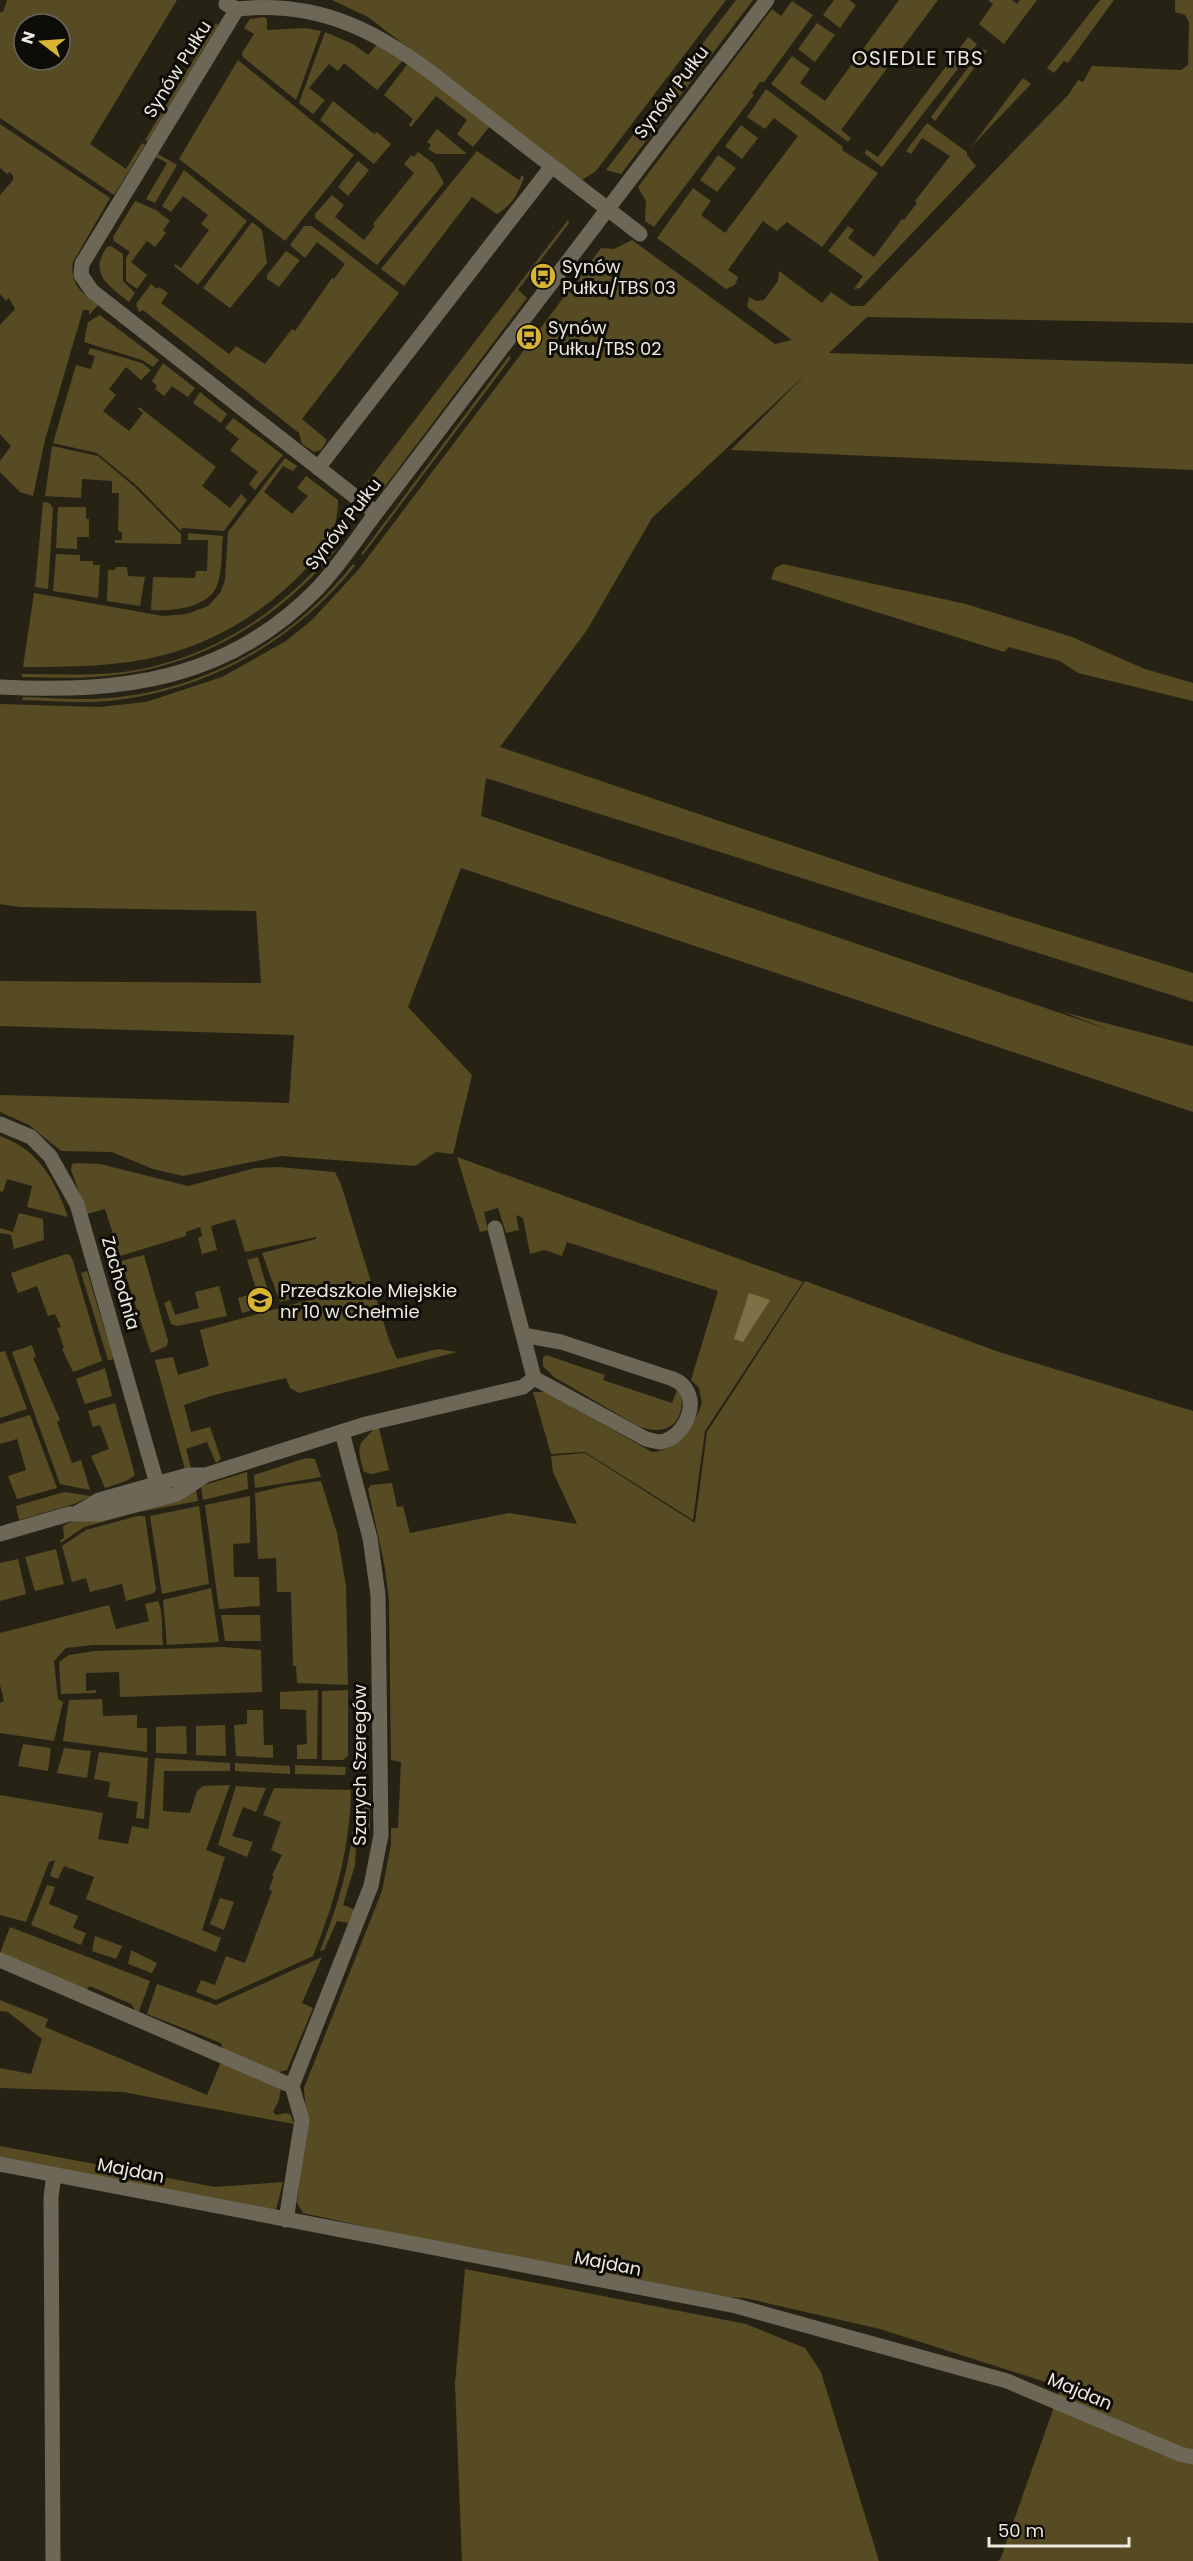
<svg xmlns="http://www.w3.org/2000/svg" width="1193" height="2561" font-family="Poppins,sans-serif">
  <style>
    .green { fill: #574b24; fill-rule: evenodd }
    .water { fill: #7f7145 }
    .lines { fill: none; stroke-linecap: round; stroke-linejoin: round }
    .minor { stroke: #6d6757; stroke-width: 15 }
    .labels { text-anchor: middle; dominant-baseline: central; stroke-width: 6; stroke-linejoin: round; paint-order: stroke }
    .street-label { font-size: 18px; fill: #ece9e0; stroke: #0e0c07 }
    .poi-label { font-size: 18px; fill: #ece9e0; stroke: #0e0c07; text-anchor: start }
    .neighbourhood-label { font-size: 20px; letter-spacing: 1.5px; fill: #ece9e0; stroke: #0e0c07 }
  </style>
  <rect width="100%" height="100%" fill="#272314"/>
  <path class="green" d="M7,0h170l-87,144 36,25 16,-26 3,2 -31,50 -114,-77v-106h3zM24,24h36v36h-36z
    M332,0h394l-130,171 -14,9 -214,-163z
    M736,0h17l-132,174 -15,-4z
    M834,0h15l7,5 -16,23 -17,-13z
    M899,0h39l-97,130 10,8 -3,4 -77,-58 21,-28 18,13 -10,14 25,18z
    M988,0h24l5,4 3,-4h17l-33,44 -25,-20 14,-20z
    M1100,0h14l-46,63 -4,-2 -10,12 -7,-5z
    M1175,0h18v323l-326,-6 -38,36 364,11v106l-462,-20 75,-76 -154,144 -65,112 -87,117 398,134 295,92v29l-707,-224 -5,38 629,214 -47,-18 130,34v66l-732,-244 -53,139 64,68 -19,79 -17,-2 -21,14 -134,-10 -98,20 -30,-7 -41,-17 -51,-1 -32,-26 -29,-13v-17l289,8 5,-68 -294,-9v-45l261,2 -5,-72 -236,-4 -20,-3v-200l100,3 46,-5 76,-25 64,-36 26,-21 47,-51 242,-321 13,1 18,-9 143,104 17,-4 -45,-33 2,-10 7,4 8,-1 14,-19 1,-10 43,32 9,-11 20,14h13l205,-212 9,-14 5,2 9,-16 89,4 7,-5 1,-43 -4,-7 -10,-3z
    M792,1l21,14 -49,67h-4l-8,11 2,2 -100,132 -9,-6 1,-20 -8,-14 134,-178 9,7z
    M264,17l3,2v11l38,-2 16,3 -25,69 -53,-43 -1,-4 12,-19 -10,-6 6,-9z
    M216,23l2,2 -70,116 -3,-1z
    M817,23l18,12 -20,27 -17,-13z
    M325,32l28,12 15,11 11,-13 25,17 -27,31 -33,-27 -6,8 -9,-7 -20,24 16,12 -12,14 -14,-11z
    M968,37l9,7 -95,123 -17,-13 1,-5 12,8z
    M982,49l5,2 -52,70 -4,-4z
    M238,60l116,95 -69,86 -106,-82z
    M409,62l81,64 -17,21 -16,-13 10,-14 -31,-24 -25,31 -2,-2 4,-6 -29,-24z
    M1023,78l8,6 -61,64 7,-9z
    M766,89l77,58 -1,3 36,23 -56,74 -35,-25 -10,9 -14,-10 -35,49 10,7 -3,8 -9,4 -69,-51 36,-50 18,13 -10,14 24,18 73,-97 -24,-18 -9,11 -18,-12z
    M333,101l41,33 3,-2 14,12 -17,20 -54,-44z
    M927,123l40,29v3l9,11 -116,122 -6,1 9,-13 -35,-25 20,-25 6,4 -6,8 26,19 28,-38 2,1 13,-17 -2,-2 35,-45 -28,-18 -11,16 -5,-3z
    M0,124l110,74 -37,64c-4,22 9,31 25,43l-9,10v-5h-6l-38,130 -12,56 -13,-4 -20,-20v-11l11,-15 -11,-12v-109l15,-16 -6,-11 -3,3 -6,-7v-99l13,-15v-4l-3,-4 -3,2 -7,-6z
    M741,125l17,13 -16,21 -17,-13z
    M437,129l30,25h-31l-8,-5 3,-4 -4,-3z
    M477,151l42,29 3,-5 2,3c-7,17 -11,26 -27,36l-25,-17 -68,89 -23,-17z
    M418,152l15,11 11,20 -67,82 -62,-47v-4l17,-19 12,10 -9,12 29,23 11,-14 -2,-2 41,-51 -10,-9 7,-9 3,2z
    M158,154l19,11 -22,38 -9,-4 21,-36 -11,-6z
    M718,155l18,13 -19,24 -17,-12z
    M358,161l11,9 -21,26 -10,-9z
    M184,170l63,51 -49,64 -24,-19 1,-2 6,4 28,-38 -8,-6 7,-9 -25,-19 -12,16 -9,-6z
    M135,201l21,9 14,11 -7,9 3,3 -11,14 -8,-6 -16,21 16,13 -10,14 -11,-8v-23l4,-6 -16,-11 -1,-4z
    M568,220l1,3 -51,67 9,8 -144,191 -7,3 -14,-3z
    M252,222l10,8 5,33 -37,45 -27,-20z
    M304,226h8l87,67 -97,126 25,21 -6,10 -7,2 -12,-8 -3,-11 -156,-123 -4,2 -3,-8 15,-20 6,5 2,-2 9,6 -7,10 68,51 7,-8 29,18 27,-35 3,2 37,-53 2,1 11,-15 -28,-22 -12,16 -15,-13z
    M111,246l12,8v27l12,12 -6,9c-20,-16 -41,-28 -22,-55z
    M286,251l14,9 -21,27 -12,-8v-4z
    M100,315l59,45 -6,7 -11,-7 -58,-18 4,-20z
    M90,348l52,15 9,7 -10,10 -15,-13 -17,22 7,6 -13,16 26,20 14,-18 -5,-4 1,-2 77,60 -14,19 28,22 11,-14 6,6 -23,31 -42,-3 -1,3 -44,-45 -40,-33 -44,-10 23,-78 15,4 4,-13 -7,-2z
    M509,356l2,2 -148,197 -2,-1z
    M163,363l32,25 -7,9 -16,-11 -8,10 -9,-7 2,-3 -5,-5z
    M200,392l27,22 -6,9 -28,-20z
    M233,418l50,37 -28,35 -6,-6 9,-12 -28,-22 9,-11 -14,-11z
    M52,446l46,10 37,31 46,47v10l-66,-1v-3h7v-8l-4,-1 1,-38h-7v-12l-30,-2 -1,19 -36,-2z
    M285,458l12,8 -4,5 -10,-5 -19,26 28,22 16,-18 -11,-8 9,-12 32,24c0,14 -3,31 -10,44 -4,6 -10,12 -15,17 -38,44 -93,80 -149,94 -46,12 -93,12 -141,12l11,-74 129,23 24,-2 21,-8 12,-13 5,-13 3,-48z
    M43,502l6,1 4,5 -5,81 -13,-2z
    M58,507h28v12h3v18h-12v12l-21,-1z
    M188,533l35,3c-2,16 0,37 -7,52 -11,21 -45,23 -65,22l2,-33 42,1 1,-7h11l1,-31h-20z
    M333,549l3,1c-55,66 -127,112 -213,124 -33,5 -67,4 -101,3v-3c34,0 68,2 102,-2 84,-12 156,-58 209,-123z
    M56,554l24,1v6h13v4h7l-2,33 -45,-7z
    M353,564l2,2c-59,73 -142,122 -237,134 -31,4 -64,1 -96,0l1,-3c32,1 64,4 96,0 93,-11 177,-60 234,-133z
    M783,564l183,40 106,33 73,32 48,14v18l-115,-28 -18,-12 -51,-14 -5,5 -233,-73 4,-11z
    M116,567h11l1,9 17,1 -5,29 -33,-5 1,-31h7z
    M0,1136c39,14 55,44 68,81l-41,-10 5,-21 -25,-7 -4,13 -3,-1z
    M457,1157l346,125 -98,149 -12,89 -108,-68 -34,2 -18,-62h13l106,60c28,-2 41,-25 50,-49l-3,-15 -8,-8 27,-89 -151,-49 -5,14 -18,-6 -14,4 -7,-36 -7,-3 3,15 -13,3 -8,-25 -14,4 4,18 -8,2z
    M77,1163l23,1 88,22 67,-18 24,-1 56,5 6,12 48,156 8,19 41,-10 19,3 -158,41 -9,-5 -4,-10 -72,17 -30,10 7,27 19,-5 11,32 -5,4 -9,-21 -21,7 5,19 -6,1 -30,-109 18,-3 5,18 31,-9 -9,-36 134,-37 -1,-4 -53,13 -18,-49 54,-14v-2l-71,15 -10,-33 -24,7 6,24 -15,4 -4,-16 4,-2 -2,-9 -14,5v4l-66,20 -15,-47 -18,5 -16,-44 1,-6z
    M19,1213l24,6 1,21 -30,9 -3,-14 -11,-2v-5l13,4z
    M66,1254l4,1 3,6 29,100 -29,11 -11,-23 2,-1 -7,-20 4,-1 -6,-13 -7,2 -11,-30 -19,7 -7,-20z
    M144,1255l24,86 -1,5 -16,7 -30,-92z
    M258,1257l14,48 -30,8 -4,-15 19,-6 -10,-32z
    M87,1271l26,86 -1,3h-4l-27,-87z
    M805,1281l194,71 194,59v1150h-196l3,-1 61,-173 -181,-58 -135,-31 -74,-4 -368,-81 -6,-10 10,-75 -3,-40 78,-197 9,-47v-16h7l3,-66 -10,-2 -2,-159 -4,-33 -17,-79 3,-4 21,-2 5,24 6,-1 7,27 99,-20 68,11 -24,-52 -2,-16 34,-3 110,70 12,-91z
    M219,1286l8,30 -50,10 -6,-2 -7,-21 6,-3 5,15 24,-7 -4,-16z
    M32,1345l4,12 -3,1 27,62 -3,2 15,41 9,-3 9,30 -30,-6 -48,-132z
    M5,1351l22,58 -27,9v-66z
    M546,1355l59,20 -2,5 69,23 5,-13 4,1c5,31 -13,47 -43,35l-84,-49 -11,-11v-8z
    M105,1368l7,28 -27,8 -9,-25z
    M115,1403l20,72 -9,6 -21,7 -14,-32 18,-7 -9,-24 -7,2 -5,-16z
    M30,1415l27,73 -40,11 -9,-23 18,-6 -9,-31 -17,5v-20z
    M378,1424l11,46 -17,4 -8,-2c-10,-33 -3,-26 14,-48z
    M306,1458l9,1 6,18 -66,11 -1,-13z
    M247,1472l1,17 -45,11 -2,-14z
    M321,1481l16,52 9,53 2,99 -51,-2 -1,-17h-3l-2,-74h-14l-1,-34 -18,1 -3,-66 29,-7z
    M196,1489l2,12 -59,11 -55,15 -23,16 -1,-3 4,-2 -1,-12 8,-4z
    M64,1492l27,4 -17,8 -55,16 -3,-14z
    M250,1496v47l-17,1 1,33h25l1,29 -41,3 -14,-104z
    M199,1506l10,78 -47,10 -12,-78z
    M137,1516h8l11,74 -2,3 -28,8 -4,-17 -32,8 -4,-14 -14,4 -10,-36 24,-16z
    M56,1549l8,35 -29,7 -10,-34z
    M18,1559l8,35 -26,7v-38z
    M211,1588l8,54 -52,3 -4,-45z
    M158,1601c6,13 3,30 5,44h-70l-27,3 -12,13 4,38 5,3 -9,39 -54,-8v-30l4,-2 -4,-16v-52l109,-28 7,24 33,-8 -4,-17z
    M221,1615h39l1,26h-36z
    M223,1647l38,3 1,42 -142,5 -1,-25 -33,1v18l10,-1v3l-35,1 -2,-32 10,-7 26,-4z
    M318,1690l-1,69h-20v-14l10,-1 -1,-34 -26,-1v-17z
    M348,1690v66l-5,4h-21v-69z
    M102,1699l1,17 34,-1v13h10v24l-84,-11 6,-41z
    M247,1710h16l1,35h9v13l-37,-2 -2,-31 13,-1z
    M225,1725l1,31 -30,-1v-29z
    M186,1726l1,28 -31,-1v-26z
    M23,1744l28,4 -3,23 -30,-5z
    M64,1748l27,3 -4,27 -30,-5z
    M99,1752l49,6 -4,61 -8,-1 2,-16 -30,-5 2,-15 -16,-3z
    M155,1758l75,5v8h-66l-1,40 27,2 7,-22 6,-5 27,-1 -24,65 19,7 -23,73 19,8 -5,14 -130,-53 8,-22 -30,-11 -6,13 -8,-3 5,-16 -6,2 -23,60 -26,-7v-120l103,18 -5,26 30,5 4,-18 16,3 1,-3z
    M235,1763l55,3v8l-55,-3z
    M295,1765l51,2 -1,8 -50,-1z
    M236,1786l30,2 -10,24 -13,-5 -11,29 21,6 -6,15 -29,-12z
    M274,1788l77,2c-1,59 -16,111 -38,166l-97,44 -20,-8 5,-12 14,5 11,-29 19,7 27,-72 -3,-2 5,-13 -2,-1 10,-20 -11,-5 10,-28 -18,-7z
    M356,1790l13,11 1,28 -13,1 -2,35 -12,40 11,4 -6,14 -11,-2 -13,29 -4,1c22,-56 34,-100 36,-161z
    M47,1885l8,2 -6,17 29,12 -5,12 13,5 -5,12 -50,-20z
    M220,1898l14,4 -10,28 -14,-6z
    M10,1927l140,54 -12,33 -7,-10 -41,-18 -5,5 -85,-38z
    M95,1936l27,10 -6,13 -24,-8z
    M131,1950l26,13 -5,10 -24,-9z
    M322,1957l-20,46 11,5 -26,62 -12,3 -51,-21 -3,-9 -74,-29 10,-30 59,21z
    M0,2000l48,19 -3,8 162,68 14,-33 60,25 -2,13 -6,12 3,3 10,-2 5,2 3,9 -171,-32 -123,-4v-20l31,6 11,-35 -34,-27 -8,-1z
    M0,2146l215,41 68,-5 -7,28 -276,-52z
    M465,2269l281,55 59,24 16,24 58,189h-417l-7,-177z"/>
  <path class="water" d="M749,1293l21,7 -27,42 -9,-3z"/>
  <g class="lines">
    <path class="minor" d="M226,4l11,5c86,-9 146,25 209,75 35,27 70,55 106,82l-234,302
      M237,9l-155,255 -1,11 11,16 284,222
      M552,166l88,68
      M0,687c122,6 227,-6 317,-98 22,-23 40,-51 59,-76l391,-513
      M0,1124l31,13 19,19 27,48 84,294
      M495,1228l28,107
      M77,1513l22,-13 89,-25h18l160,-51 157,-37 11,-9 -11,-43 38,7 112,37c33,14 13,60 -13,63 -4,0 -10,-2 -14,-3l-112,-61
      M0,1534l69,-20h31l77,-20 29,-19
      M0,1960l292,126
      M0,2164l736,142 271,75 173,73 13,3
      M286,2220l16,-100 -10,-34 79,-200 10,-51 -3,-240 -8,-57 -28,-106
      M53,2561l-2,-364 3,-23"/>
  </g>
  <defs>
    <symbol id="bus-disc" viewBox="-11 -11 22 22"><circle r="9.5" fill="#d8b434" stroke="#0e0c07"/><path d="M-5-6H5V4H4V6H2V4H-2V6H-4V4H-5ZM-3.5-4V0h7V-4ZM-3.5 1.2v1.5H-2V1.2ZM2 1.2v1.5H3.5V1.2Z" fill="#111"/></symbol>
    <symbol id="school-disc" viewBox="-11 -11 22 22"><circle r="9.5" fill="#d8b434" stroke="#0e0c07"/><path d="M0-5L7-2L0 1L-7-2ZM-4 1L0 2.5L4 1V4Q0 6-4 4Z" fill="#111"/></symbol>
  </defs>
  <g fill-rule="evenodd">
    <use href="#bus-disc" x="528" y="261" width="30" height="30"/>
    <use href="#bus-disc" x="514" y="322" width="30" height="30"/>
    <use href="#school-disc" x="245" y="1285" width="30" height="30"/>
  </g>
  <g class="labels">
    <g class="street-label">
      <text transform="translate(177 69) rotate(-58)">Synów Pułku</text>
      <text transform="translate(671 92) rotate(-53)">Synów Pułku</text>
      <text transform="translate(343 524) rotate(-52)">Synów Pułku</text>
      <text transform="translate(121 1283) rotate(74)">Zachodnia</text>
      <text transform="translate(359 1765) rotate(-90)">Szarych Szeregów</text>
      <text transform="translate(131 2170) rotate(11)">Majdan</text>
      <text transform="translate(608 2263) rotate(11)">Majdan</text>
      <text transform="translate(1080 2391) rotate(23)">Majdan</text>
    </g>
    <g class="poi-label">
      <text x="562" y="266">Synów<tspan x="562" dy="21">Pułku/TBS 03</tspan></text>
      <text x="548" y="327">Synów<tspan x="548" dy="21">Pułku/TBS 02</tspan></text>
      <text x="280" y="1290">Przedszkole Miejskie<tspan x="280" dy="21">nr 10 w Chełmie</tspan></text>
    </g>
    <g class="neighbourhood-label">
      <text x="918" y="58">OSIEDLE TBS</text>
    </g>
  </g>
  <g transform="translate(42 42) rotate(287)"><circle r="28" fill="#0e0c07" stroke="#67645e" stroke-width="1.5"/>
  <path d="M0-4.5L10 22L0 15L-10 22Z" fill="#d8b434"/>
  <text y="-9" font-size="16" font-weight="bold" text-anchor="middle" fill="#ece9e0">N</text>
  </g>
  <path d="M989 2537v9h140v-9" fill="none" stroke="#ece9e0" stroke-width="3"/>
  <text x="998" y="2537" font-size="18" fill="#ece9e0" stroke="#0e0c07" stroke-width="4.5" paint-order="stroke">50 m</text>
</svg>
